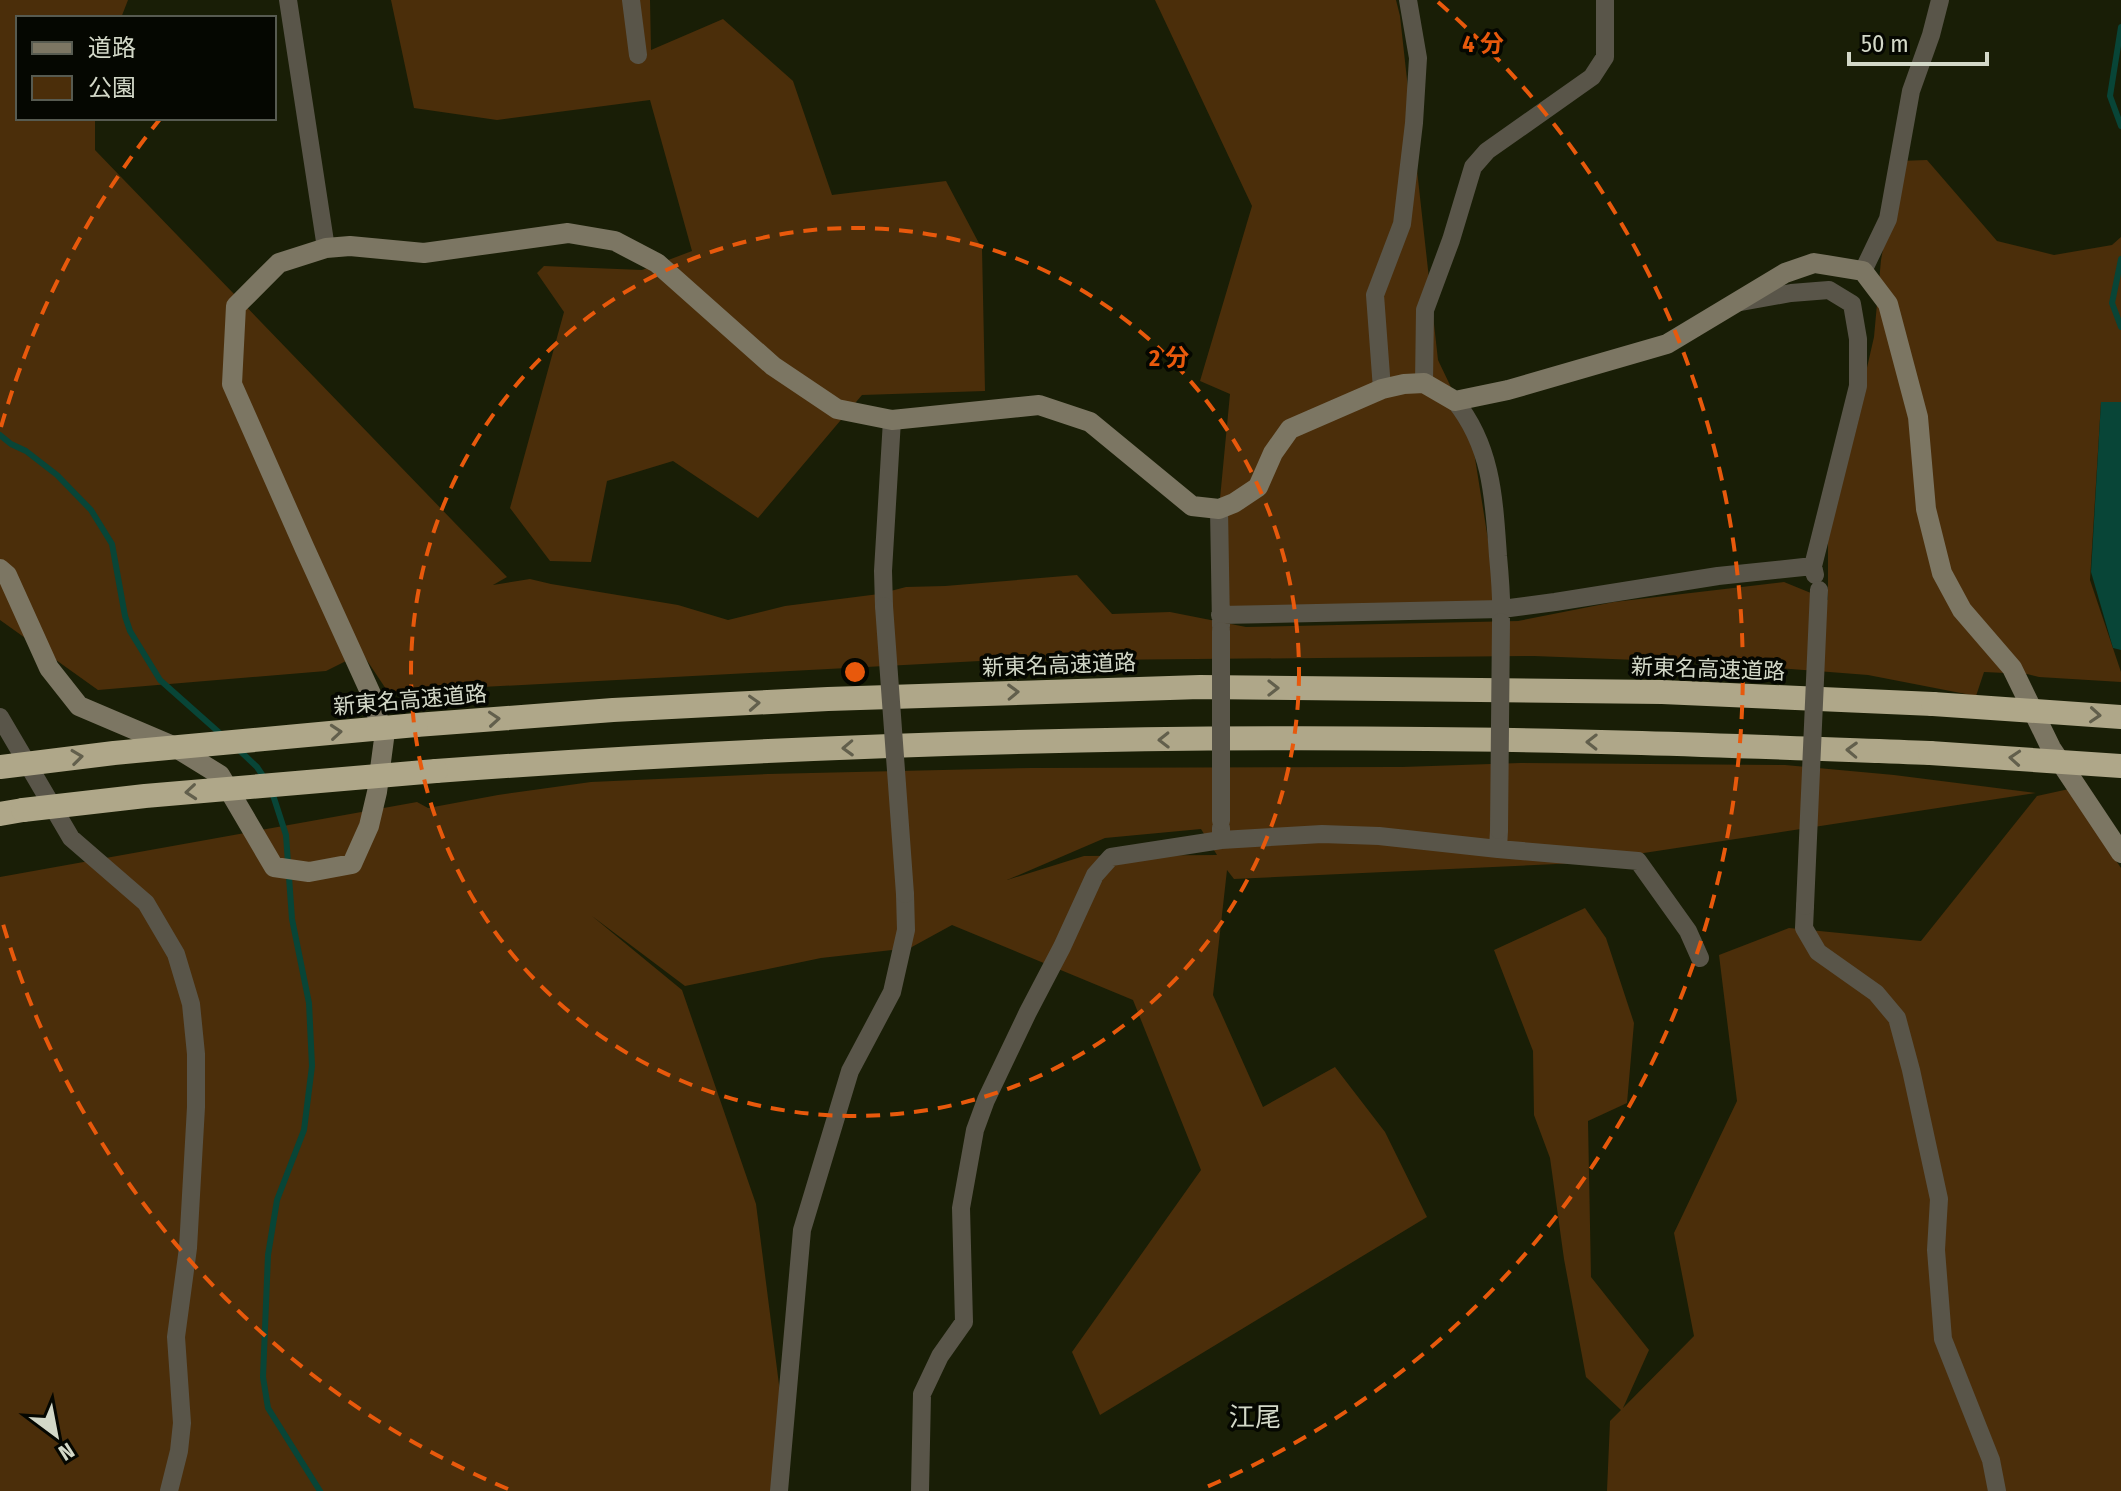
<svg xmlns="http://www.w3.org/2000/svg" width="2121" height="1491" font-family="'Fira Sans Condensed','Noto Sans JP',sans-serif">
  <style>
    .green { fill: #4b2e0a; fill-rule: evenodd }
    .water { fill: #084537 }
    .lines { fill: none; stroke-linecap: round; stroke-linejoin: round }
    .stream { stroke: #084537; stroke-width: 6 }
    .street { stroke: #595549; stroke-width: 18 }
    .secondary { stroke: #7c7663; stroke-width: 20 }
    .highway { stroke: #afa789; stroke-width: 24 }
    .street-bridge { stroke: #595549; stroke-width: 18 }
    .highway-bridge { stroke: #afa789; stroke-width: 24 }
    .oneway { stroke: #625f4c }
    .ring { fill: none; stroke: #e8590c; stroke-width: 4; stroke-dasharray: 14 10 }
    .labels { text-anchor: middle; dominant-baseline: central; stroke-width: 7; stroke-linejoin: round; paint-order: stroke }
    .street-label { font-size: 22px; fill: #d3d8c8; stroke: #050701 }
    .quarter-label { font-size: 26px; fill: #d3d8c8; stroke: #050701 }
    .centre { fill: #e8590c; stroke: #050701; stroke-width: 4 }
    .ring-label { font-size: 24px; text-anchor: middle; font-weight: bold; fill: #e8590c; stroke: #050701; stroke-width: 7; stroke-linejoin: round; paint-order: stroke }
  </style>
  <rect width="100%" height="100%" fill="#191e06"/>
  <path class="green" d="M0,0h128l-7,18h-103v100h77v32l412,427 -14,8 37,-6 21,5 127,21 50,15 57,-14 94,-12 27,-7 39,-1 132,-11 35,39 58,-2 76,15 272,-6 96,-19 170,-20 44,18v-62l46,-201 7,-77 18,-99 28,-1 70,81 57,14 58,-10 9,-8v165l-20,1 -11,177 31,92v10l-82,-5 -12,-3 -43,-2 -8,24 -108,-21 -153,-12 -181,-7 -554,5 -592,31 -26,-39 -36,18 -228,19 -98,-70z
    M391,0h259l1,50 72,-31 70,62 39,114 114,-14 36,68 3,142 -123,4 -104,123 -85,-57 -66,20 -16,81 -41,-1 -40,-53 54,-196 -27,-39 7,-7 98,4 50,-19 -42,-151 -153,20 -83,-12z
    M1155,0h241l4,16 38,344 32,67 28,175 -278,13 -1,-106 11,-115 -30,-13 52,-175z
    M1520,763l265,2 109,10 142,18 -458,70 -344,16 -7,-9 -14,125 50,112 72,-40 50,65 42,85 -327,198 -28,-63 129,-182 -68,-170 -181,-75 -42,23 -89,10 -136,28 -93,-70 90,74 74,214 27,212 -1,75h-782v-614l417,-75 11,6 70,-13 93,-13 177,-8 264,-6 370,-1zM1201,829l16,26 -133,1 -77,24 98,-42z
    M2069,789l52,79v623h-514l3,-70 11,-11 -35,-33 -22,-118 -14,-101 -16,-43 -1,-64 -39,-101 91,-42 21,30 28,85 -7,80 -39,18 3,156 58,73 -26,58 71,-72 -20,-103 63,-132 -18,-146 70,-27 132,13 116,-145z"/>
  <path class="water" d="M2101,402h20v248l-8,-2 -22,-76z"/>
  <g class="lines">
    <path class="stream" d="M2121,27l-11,69 11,30
      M2121,259l-9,44 9,24
      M0,435l11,9 15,7 31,24 34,35 21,34 13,72 5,15 30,49 63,56
      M238,749l19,18 8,12
      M272,792l14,43 6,84 17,84 3,63 -8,64 -27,70 -9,55 -5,122 5,31 52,83"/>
    <path class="street" d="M288,0l38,248
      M631,0l7,55
      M1863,271l25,-52 23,-128 20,-56 9,-35
      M1741,302l50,-9 38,-3 23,14 6,35v47l-45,180 2,9
      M1424,383l1,-73 26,-70 22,-73 14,-16 105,-74 13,-20v-57
      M1382,389l-7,-94 27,-71 12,-101 4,-65 -10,-58
      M1455,401c37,46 39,98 43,155 2,21 4,42 3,63
      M1219,509l2,117
      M884,606l-1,-35 9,-151
      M1220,615l282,-6 53,-7 163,-26 95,-10
      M0,717l71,121 75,65 30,51 15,50 5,50v53l-8,141 -12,89 6,86 -3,28 -10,40
      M1221,828v12l101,-6 57,2 119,13 1,-19
      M1498,849l140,12 50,70 12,27
      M1805,906l-1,22 14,24 58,41 21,25 14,52 28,129 -3,51 7,89 48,121 6,31
      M779,1491l23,-261 48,-159 42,-79 14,-62 -1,-36
      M920,1491l2,-97 18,-38 24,-34 -3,-114 14,-78 11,-30 42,-88 34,-65 33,-72 16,-18 110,-17"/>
    <path class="secondary" d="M0,569l7,6 42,93 30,38 94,40 47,29 54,92 35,5 43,-8 17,-38 8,-34 7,-53 -13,-45 -66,-145 -73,-165 4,-78 43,-43 47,-15 24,-2 74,7 144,-20 47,8 42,22 116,103 64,43 55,11 147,-15 51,17 102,84 27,3 15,-6 24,-16 15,-34 17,-24 92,-40 22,-5 20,-1 31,18 53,-11 159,-46 118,-71 29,-10 49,8 25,33 30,113 8,92 16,64 20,37 50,58 39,80 70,105"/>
    <path class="highway" d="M416,725l197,-15 215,-11 372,-12 462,5 271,12
      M436,771c329,-24 661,-36 991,-32 168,1 335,8 503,14
      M0,814l23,-4"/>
    <path class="street-bridge" d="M884,606l21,288
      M1221,631v190
      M1499,830l2,-208
      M1805,906l14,-316"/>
    <path class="highway-bridge" d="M1933,704l188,13
      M1930,753l191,13
      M0,767l114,-14 302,-28
      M23,810l122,-14 291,-25"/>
  </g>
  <defs><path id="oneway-chevron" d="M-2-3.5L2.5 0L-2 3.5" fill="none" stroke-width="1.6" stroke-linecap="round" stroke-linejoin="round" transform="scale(2)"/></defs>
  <g class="oneway">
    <use href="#oneway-chevron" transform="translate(1273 688)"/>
    <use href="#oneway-chevron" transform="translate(1013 692) rotate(-2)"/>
    <use href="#oneway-chevron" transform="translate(754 703) rotate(-3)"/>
    <use href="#oneway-chevron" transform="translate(2095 715) rotate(4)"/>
    <use href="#oneway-chevron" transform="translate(494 719) rotate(-4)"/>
    <use href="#oneway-chevron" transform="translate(336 732) rotate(-5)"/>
    <use href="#oneway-chevron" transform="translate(1164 740) rotate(179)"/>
    <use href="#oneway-chevron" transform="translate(1592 742) rotate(-179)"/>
    <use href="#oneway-chevron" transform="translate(848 748) rotate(178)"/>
    <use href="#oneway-chevron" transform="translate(1852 750) rotate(-178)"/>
    <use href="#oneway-chevron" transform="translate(77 757) rotate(-7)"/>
    <use href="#oneway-chevron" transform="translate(2015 758) rotate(-176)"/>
    <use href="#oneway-chevron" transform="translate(191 792) rotate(175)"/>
  </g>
  <g class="ring">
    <circle cx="855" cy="672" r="444"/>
    <path d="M508 1489A888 888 0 0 1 1 917M1 427A888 888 0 0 1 160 119M1438 2A888 888 0 0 1 1202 1489"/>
  </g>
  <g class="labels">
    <g class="street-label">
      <text transform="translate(1059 665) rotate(-2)">新東名高速道路</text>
      <text transform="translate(1708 669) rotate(2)">新東名高速道路</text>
      <text transform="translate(410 700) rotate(-5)">新東名高速道路</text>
    </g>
    <g class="quarter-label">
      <text x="1255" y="1417">江尾</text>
    </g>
  </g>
  <circle cx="855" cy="672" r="12" class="centre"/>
  <g class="ring-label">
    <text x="1483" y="52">4 分</text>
    <text x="1169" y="366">2 分</text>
  </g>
  <rect x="16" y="16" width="260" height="104" fill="#050701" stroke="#575b51" stroke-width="2"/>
  <rect x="32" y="42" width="40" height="12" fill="#7c7663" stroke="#575b51" stroke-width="2"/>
  <text x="88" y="56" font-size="24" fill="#d3d8c8">道路</text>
  <rect x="32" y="76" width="40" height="24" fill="#4b2e0a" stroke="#575b51" stroke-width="2"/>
  <text x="88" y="96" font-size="24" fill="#d3d8c8">公園</text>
  <g transform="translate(56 1435) rotate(148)" stroke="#050701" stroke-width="6" paint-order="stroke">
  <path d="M0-6L14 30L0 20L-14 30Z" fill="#d3d8c8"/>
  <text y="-12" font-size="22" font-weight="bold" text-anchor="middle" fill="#d3d8c8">N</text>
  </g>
  <path d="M1849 52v12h138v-12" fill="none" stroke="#d3d8c8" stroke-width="4"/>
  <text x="1861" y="52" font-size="24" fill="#d3d8c8" stroke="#050701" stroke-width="6" paint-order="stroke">50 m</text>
</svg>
